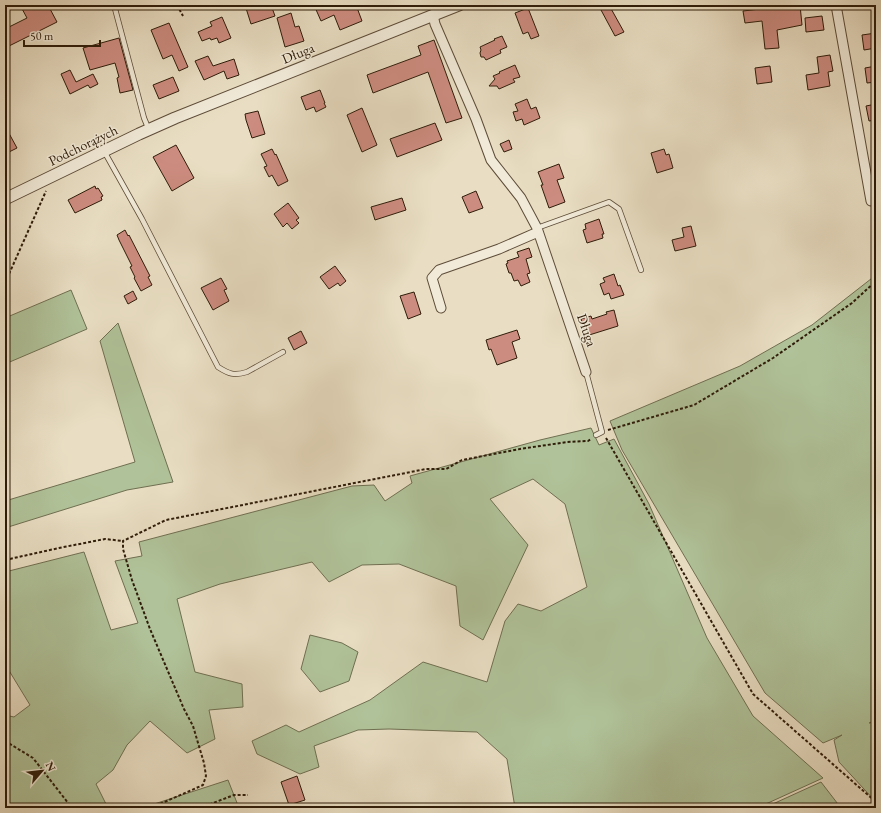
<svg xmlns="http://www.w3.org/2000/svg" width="881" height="813" font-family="'EB Garamond',serif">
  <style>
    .green { fill: #b0c299; stroke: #6f6f51 }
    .building { fill: #cd8c80; stroke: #2e1c09 }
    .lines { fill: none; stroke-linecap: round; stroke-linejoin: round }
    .service-casing { stroke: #5d4c38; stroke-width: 6 }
    .minor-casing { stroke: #5d4c38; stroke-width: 11 }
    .tertiary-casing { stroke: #5d4c38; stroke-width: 13 }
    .path { stroke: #2e1c09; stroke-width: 2; stroke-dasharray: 3 2; stroke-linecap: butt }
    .service { stroke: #f1ead8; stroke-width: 4.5 }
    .minor { stroke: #f1ead8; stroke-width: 9 }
    .tertiary { stroke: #f1ead8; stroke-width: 11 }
    .labels { text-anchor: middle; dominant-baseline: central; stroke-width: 3; stroke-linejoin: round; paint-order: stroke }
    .street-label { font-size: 14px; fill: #2e1c09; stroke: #f1ead8 }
  </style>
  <rect width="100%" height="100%" fill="#e9dec3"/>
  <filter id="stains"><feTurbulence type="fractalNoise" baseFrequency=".005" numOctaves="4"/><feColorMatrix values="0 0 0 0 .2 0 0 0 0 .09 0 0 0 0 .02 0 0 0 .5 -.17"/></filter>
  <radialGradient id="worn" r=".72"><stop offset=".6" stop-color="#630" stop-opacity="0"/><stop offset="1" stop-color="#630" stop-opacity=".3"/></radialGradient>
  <path class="green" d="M876,275v445l-7,3 7,-1v80l-37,-40 -5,-22 8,-5 -19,8 -58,-50 -143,-243 -12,-29 130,-55 72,-41z
    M71,290l16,39 -82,35v-46z
    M118,323l55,159 -46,8 -122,38v-27l130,-39 -35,-121z
    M591,428l8,17 15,-6 35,65 58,134 46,78 70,62 -66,30h-242l-8,-49 -30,-27 -88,-3 -31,1 -44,16 5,21 -19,7 -43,-20 -5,-13 34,-16 13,7 71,-32 53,-38 64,20 18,-61 13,-17 23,7 46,-24 -22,-83 -32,-25 -43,20 38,46 -45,95 -23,-14 -4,-40 -57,-22 -37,1 -33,17 -17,-20 -92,22 -43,15 18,73 47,12 1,23 -34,3 6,29 -28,14 -37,-32 -23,24 -14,25 -17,14 12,24h-103v-93l9,2 16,-12 -25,-41v-92l79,-20 27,78 27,-7 -23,-62 27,-5 -3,-14 213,-56 22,-1 11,16 27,-18 -2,-7 130,-36z
    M310,635l32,8 16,9 -9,29 -29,11 -19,-23z
    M228,780l11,28h-97z
    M821,782l20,26h-77z"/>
  <path class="building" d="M20,5h21l2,4 6,-2 8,15 -52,26v-19l22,-11z
    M245,5h13l1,3 12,-3 4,11 -24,8z
    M314,5h42l6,16 -22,9 -6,-15 -13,6z
    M609,5l15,27 -9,4 -14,-26z
    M786,5h14l2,20 -25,5 2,18 -14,1 -3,-28 -17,2 -2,-12 43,-5z
    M528,8l11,28 -8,3 -3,-7 -5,2 -8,-21z
    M291,13l4,14 4,-1 5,15 -19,6 -8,-29z
    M822,16l2,14 -18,2 -1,-14z
    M222,17l9,21 -12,5 -2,-5 -6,2 -1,-2 -8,3 -4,-9 14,-6 -2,-4z
    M169,23l19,44 -9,4 -7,-16 -9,4 -12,-29z
    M876,33v15l-12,2 -2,-15z
    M502,36l5,11 -7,3 1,3 -15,7 -2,-3h-3l-1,-4 1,-3 -1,-3 15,-7 -1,-1z
    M119,38l14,52 -13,3 -3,-15 2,-1 -4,-14 -25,7 -7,-22z
    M434,40l28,78 -16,5 -18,-51 -55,21 -6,-18 54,-20 -3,-9z
    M830,55l3,16 -5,1 2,14 -22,4 -2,-15 13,-2 -2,-16z
    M208,56l5,10 21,-7 5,16 -12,4 -3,-8 -20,9 -9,-19z
    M515,65l5,12 -7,2 2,3 -16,7 -2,-3h-8l6,-7 -2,-3 7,-3 -1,-1z
    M770,66l2,16 -15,2 -2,-16z
    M876,66v16l-9,1 -2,-15z
    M70,70l6,12 17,-8 5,10 -8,4 -2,-3 -18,9 -9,-20z
    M173,77l6,14 -20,8 -6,-14z
    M320,90l5,13h-1l2,4 -10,5 -2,-5 -8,3 -5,-13z
    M527,99l4,10 5,-2 4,11 -16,7 -2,-6 -6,2 -3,-9 5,-1 -3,-7z
    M876,104v16l-7,1 -3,-15z
    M362,108l15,37 -15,7 -15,-37z
    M258,111l7,23 -13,4 -6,-18 -1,-6z
    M435,123l7,17 -45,17 -7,-18z
    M5,126l12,22 -12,6z
    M509,140l3,9 -8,3 -4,-8z
    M176,145l18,33 -22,13 -19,-34z
    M272,149l3,6 1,-1 12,27 -10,5 -6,-11 -3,2 -5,-10 3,-1 -6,-12z
    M664,149l2,6 3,-1 4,14 -16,5 -6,-20z
    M559,164l5,14 -7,2 8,22 -16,6 -8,-23h2l-5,-13z
    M95,186l1,3 2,-1 5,8 -2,1 1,3 -27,13 -7,-13z
    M476,191l7,17 -14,5 -7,-16z
    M402,198l4,12 -31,10 -4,-13z
    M288,203l11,15 -3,2 3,3 -7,6 -5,-6 -4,4 -9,-13z
    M599,219l5,15h-2l1,4 -16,5 -4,-13 3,-1 -1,-5z
    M691,226l5,20 -21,5 -3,-11 12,-3 -2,-9z
    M125,230l3,6 1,-1 21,41 -2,1 4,8 -11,6 -7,-13 1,-1 -5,-10 2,-1 -13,-26 -2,-5z
    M529,248l3,9 -6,2 4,14 -3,1 3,8 -9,4 -3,-6 -4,1 -3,-8h-2l-3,-9 2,-1 -1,-2 12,-4 -2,-5z
    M335,266l11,15 -6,5 -2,-3 -9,6 -9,-12z
    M614,274l4,12 2,-1 4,10 -13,4 -2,-6 -5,2 -4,-11 5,-2 -2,-4z
    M221,278l6,11 -3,1 5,11 -16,9 -12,-22z
    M133,291l4,8 -9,5 -4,-8z
    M414,292l7,22 -13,5 -8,-23z
    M614,310l4,16 -32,10 -5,-17 10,-3 1,3 15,-5 -1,-2z
    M517,330l3,9 -8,3 5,16 -20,7 -6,-16 -2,1 -3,-10z
    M301,331l6,12 -13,7 -6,-12z
    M297,776l8,24 -16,5 -8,-23z"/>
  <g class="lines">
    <defs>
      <path id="service" d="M114,5l30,113 5,12
        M104,151l38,68 76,148c11,7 16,9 29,5l36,-20
        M537,228l72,-26 10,7 22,61
        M586,372l16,60 -6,3"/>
      <path id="minor" d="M836,5l35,196
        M433,15l2,9 41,95 15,41 30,38 16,30 49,144
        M441,308l-9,-30 7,-8 60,-21 39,-17"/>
      <path id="tertiary" d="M5,199l134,-65 36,-16 284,-113"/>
    </defs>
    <use href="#service" class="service-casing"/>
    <use href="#minor" class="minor-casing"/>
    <use href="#tertiary" class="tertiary-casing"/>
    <path class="path" d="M177,5l6,11
      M5,283l41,-92
      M608,430l86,-25 79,-47 79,-55 24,-22
      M606,438l147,256 123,108
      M5,560l54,-12 46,-9 18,2
      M5,741l28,17 39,50
      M5,799l4,9
      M151,808l52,-23 3,-9 -2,-13 -11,-37 -9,-17 -34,-80 -18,-49 -9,-31v-8l43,-21 260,-51h20l16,-9 58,-11 47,-7 21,-1 3,-2
      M200,808l34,-13h14"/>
    <use href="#service" class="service"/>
    <use href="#minor" class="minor"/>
    <use href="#tertiary" class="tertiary"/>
  </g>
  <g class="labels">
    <g class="street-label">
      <text transform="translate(298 53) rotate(-22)">Długa</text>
      <text transform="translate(83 145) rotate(-26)">Podchorążych</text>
      <text transform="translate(587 330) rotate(71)">Długa</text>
    </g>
  </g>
  <rect width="881" height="813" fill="none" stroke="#e9dec3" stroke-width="20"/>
  <rect x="6" y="6" width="869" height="801" fill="none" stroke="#2e1c09" stroke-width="2"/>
  <rect x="10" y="10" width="861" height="793" fill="none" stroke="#2e1c09"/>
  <g transform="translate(42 771) rotate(62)" stroke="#f1ead8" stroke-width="3" paint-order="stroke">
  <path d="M0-3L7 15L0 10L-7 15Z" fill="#2e1c09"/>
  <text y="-6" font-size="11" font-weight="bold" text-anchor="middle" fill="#2e1c09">N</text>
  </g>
  <path d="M24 40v6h76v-6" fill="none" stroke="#2e1c09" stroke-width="2"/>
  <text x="30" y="40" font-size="12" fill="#2e1c09" stroke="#f1ead8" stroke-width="3" paint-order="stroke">50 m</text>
  <rect width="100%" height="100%" filter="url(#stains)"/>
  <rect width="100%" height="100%" fill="url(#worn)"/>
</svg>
